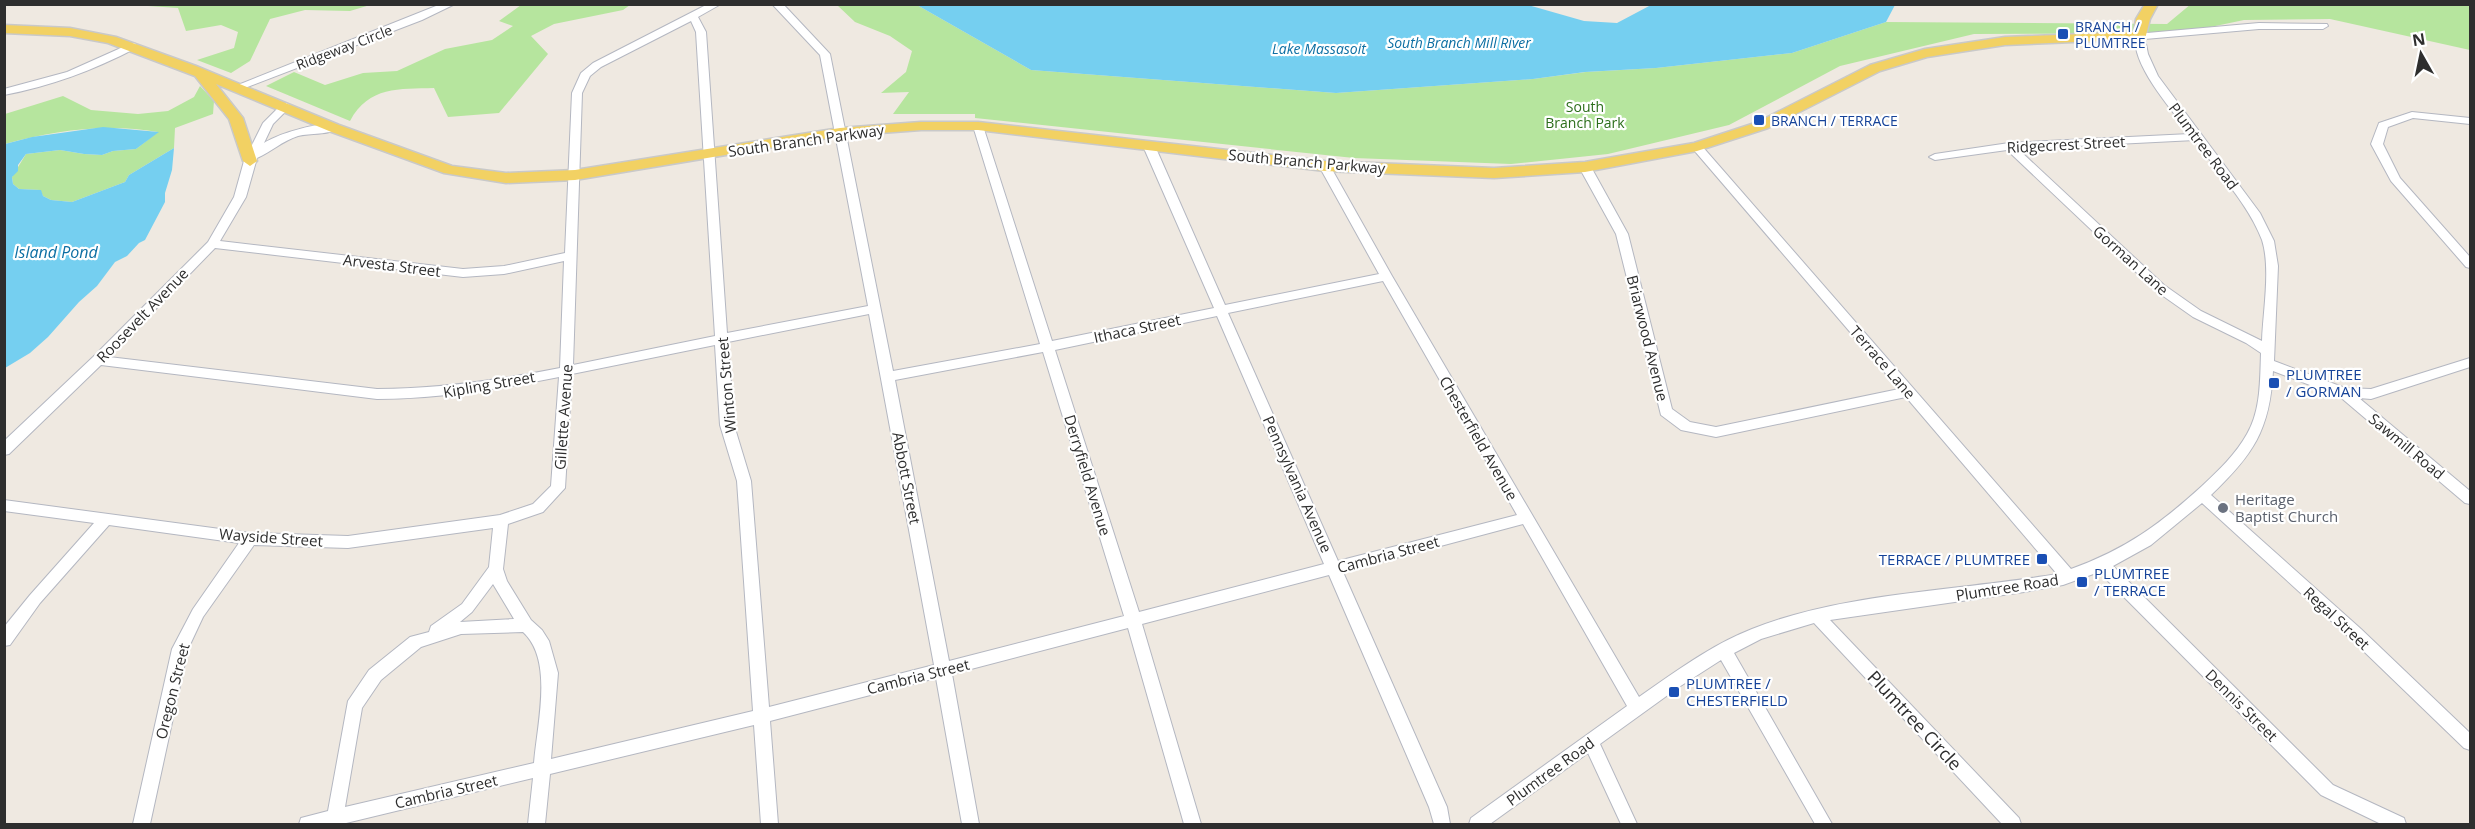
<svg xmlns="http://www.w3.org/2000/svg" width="2475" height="829" font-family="'Open Sans',sans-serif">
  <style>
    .green { fill: #b6e59e }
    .water { fill: #75cff0 }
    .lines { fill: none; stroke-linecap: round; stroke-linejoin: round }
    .minor-casing { stroke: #b4b7c1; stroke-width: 2 }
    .major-casing { stroke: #c9c9c9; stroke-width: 3 }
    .minor { fill: #fff; fill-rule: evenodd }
    .major { fill: #f2d163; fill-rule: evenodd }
    .transit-dot { fill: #1a4fb4; stroke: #fff; stroke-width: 2 }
    .worship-dot { fill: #6b7280; stroke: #fff; stroke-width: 2 }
    .labels { text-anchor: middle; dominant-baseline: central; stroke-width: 4.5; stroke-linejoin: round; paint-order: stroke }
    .far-transit-label { font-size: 14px; fill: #164399; stroke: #fff; text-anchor: start }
    .far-water-label { font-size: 14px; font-style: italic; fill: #0d6fa3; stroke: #fff }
    .far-street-label { font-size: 14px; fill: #2e2e2e; stroke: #fff }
    .far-park-label { font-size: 14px; fill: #2c6e1b; stroke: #fff }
    .street-label { font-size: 15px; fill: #2e2e2e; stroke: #fff }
    .transit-label { font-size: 15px; fill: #164399; stroke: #fff; text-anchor: start }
    .worship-label { font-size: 15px; fill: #5b616d; stroke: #fff; text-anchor: start }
    .water-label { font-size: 16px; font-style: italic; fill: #0d6fa3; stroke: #fff }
    .near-street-label { font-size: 18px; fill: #2e2e2e; stroke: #fff }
  </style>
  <rect width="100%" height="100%" fill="#efe9e1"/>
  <path class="green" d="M2191,4l279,1v45l-140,-31 -86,1 -62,13 -208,1 -134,32 -111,59 -121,29 -97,10 -157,-6 -379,-40v-4h-82l16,-22 -28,1 25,-21 6,-21 -22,-15 -35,-14 -18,-17h80l114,65 305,23 197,-14 53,-7 70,-4 136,-15 94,-31 281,2z
    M133,5h237l-20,6 -45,-1 -35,9 -20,42 -19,12 -34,-13 37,-12 4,-16 -17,-7 -35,6 -8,-23z
    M521,5h109l-7,5 -69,14 -23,12 17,18 -49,59 -51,4 -14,-29c-35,1 -65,-2 -84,33l-84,-35 28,-14 31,13 38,-12 34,-2 48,-22 47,-9 21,-14 -14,-5z
    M200,86l14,15 -1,13 -38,14 -1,20 -45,27 -4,7 -53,20 -21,-2 -8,-4 -3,-6 -21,-1 -6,-5 -1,-7 14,-23 34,-4 24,4 18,1 11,-4 23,-2 22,-17c-51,-9 -103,-2 -153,12v-30l58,-18 28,14 47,4 30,-3 26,-14z"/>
  <path class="water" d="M1528,5l56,16 33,2 34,-18h244l-9,17 -94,31 -136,15 -71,4 -52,7 -197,14 -305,-23 -114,-65z
    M103,127l56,5 -23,17 -23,2 -11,4 -18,-1 -24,-4 -34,4 -8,11v6l-6,6 1,7 6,5 22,1 2,6 8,4 21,2 53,-20 4,-7 45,-27 -2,22 -7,23v9l-20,38 -6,3 -12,13 -12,6 -18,24 -18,16 -31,35 -18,16 -25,15v-224l27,-7z"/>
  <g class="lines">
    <defs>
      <path id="minor" d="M441,4h14l-33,16 -180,69 -4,1 -5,-3z
        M708,4h13l-23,13 8,15 21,301 141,-27 -48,-251 -48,-51h11l47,50 63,317 147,-27 -67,-218 1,-2 4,-1 5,3 69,215 162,-33 -71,-162 6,-3 6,3 70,159 154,-31 -60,-108 6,-3 4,1 63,112 247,421c36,-25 72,-52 113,-68 92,-37 207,-38 305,-55l-151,-177 -190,40 -35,-7 -20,-15 -45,-181 -37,-67 2,-2h8l2,2 37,67 44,175 18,13 26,5 183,-38 -206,-240v-4h8l370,424c55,-20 88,-44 131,-83 16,-15 34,-32 45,-52 14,-24 13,-54 14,-81l-15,-10 -53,-26 -37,-26 -149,-141 -72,10 -6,-3 6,-3 74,-11 181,-9c-17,-23 -61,-71 -54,-100l123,-11 68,1 1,2 -5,3h-64l-114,10 3,15 10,22 102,137 14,28 4,25 -4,95 71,27 26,1 99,-31v9l-99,32 -12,-1 111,93v13l-5,-1 -126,-107 -66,-25c-3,59 -20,84 -62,124l150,134 109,104v17l-6,-2 -113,-109 -149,-136 -51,42 -38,21 220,219 71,33 2,6h-25l-60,-29 -222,-223 -36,13 -39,7 -194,28 189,198 2,6h-19l-188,-201 -53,16 -27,14 98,171h-17l-94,-164 -42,27 -79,57 37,80h-16l-33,-71 -98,71h-21l2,-6 156,-112 -104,-182 -180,48 104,235 3,17h-16l-5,-17 -100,-232 -187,49 59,200h-17l-56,-196 -176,46 27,150h-17l-26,-146 -166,43 8,103h-17l-7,-99 -204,49 -5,50h-17l5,-46 -191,46h-43l2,-6 27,-7 20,-110 21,-31 41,-33 19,-5 2,-6 31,-22 27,-37 4,-39 -145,20 -94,-3 -51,72 -15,32 -38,175h-17l39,-175 21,-40 46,-66 -130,-18 -69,78 -30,42 -6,1v-19l26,-32 64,-72 -90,-12v-11l246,33 98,3 152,-21 33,-11 18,-18 8,-109c-61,12 -120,22 -182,22l-276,-34 -92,89 -5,1v-14l89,-84 115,-115 26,-45 10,-36 19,-38 19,-19 4,-1 5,3 -18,18 -9,19c14,-9 62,-25 75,-15 -9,7 -29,5 -41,8 -16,5 -27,16 -41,22l-11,39 -26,44 243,28 41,-3 61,-13 7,-160 9,-20 12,-10zM691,21l5,11 19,304 -142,29 9,-272 8,-17 11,-9zM2195,140c21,30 54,65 67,100 9,28 1,71 0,101l-61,-30 -37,-26 -146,-136zM215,248l248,29 41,-3 60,-13 -4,107c-61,12 -121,21 -183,21l-268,-32zM1383,281l134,234 -179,46 -110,-248zM869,314l65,351 -165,42 -18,-226 -17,-56 -6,-83zM1217,316l107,248 -185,48 -84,-262zM715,345l5,80 17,56 16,230 -202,48 7,-86 -9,-32 -7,-11 -11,-10 -24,-39 -4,-12 5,-45 35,-12 22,-24 7,-114zM1043,352l81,264 -175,45 -54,-281zM493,584l21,35 -54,3 12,-10zM523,632c31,28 14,92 11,131l-189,44 17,-99 19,-28 40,-33 40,-13z
        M132,43l4,1v4c-42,22 -85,38 -132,47v-6l63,-17z
        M2412,112l58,6v6l-57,-6 -25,9 -5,17 17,34 70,79v11l-4,-1 -75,-86 -20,-37 8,-21z"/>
      <path id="major" d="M2145,4h13l-8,15 -5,20 -140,6 -78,12 -47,14 -112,57 -71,23 -112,21 -91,6 -169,-7 -347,-41h-57l-81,6 -265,44 -69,3 -62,-10 -115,-42 -113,-47 27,34 14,43 -7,5 -7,-5 -14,-42 -34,-43 -87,-33 -38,-7 -66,-3v-8l66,3 46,9 80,29 143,59 113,41 54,7 69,-3 265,-42 81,-6h57l347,39 169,7 91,-6 109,-19 64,-21 112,-57 55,-16 80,-12 129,-5 2,-13z"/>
    </defs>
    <use href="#minor" class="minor-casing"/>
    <use href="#major" class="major-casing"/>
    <use href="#minor" class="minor"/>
    <use href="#major" class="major"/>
  </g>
  <g class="transit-dot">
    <rect x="2057" y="28" width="12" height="12" rx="3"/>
    <rect x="1753" y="114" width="12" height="12" rx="3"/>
    <rect x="2268" y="377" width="12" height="12" rx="3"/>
    <rect x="2036" y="553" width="12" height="12" rx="3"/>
    <rect x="2076" y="576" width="12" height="12" rx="3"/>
    <rect x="1668" y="686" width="12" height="12" rx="3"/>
  </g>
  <circle class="worship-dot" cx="2223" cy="508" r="6"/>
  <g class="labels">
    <g class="far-transit-label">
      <text x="2075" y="26">BRANCH /<tspan x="2075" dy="16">PLUMTREE</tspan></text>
      <text x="1771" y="120">BRANCH / TERRACE</text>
    </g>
    <g class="far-water-label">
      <text x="1459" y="42">South Branch Mill River</text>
      <text x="1319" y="48">Lake Massasoit</text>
    </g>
    <g class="far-street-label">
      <text transform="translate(344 47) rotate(-21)">Ridgeway Circle</text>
    </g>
    <g class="far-park-label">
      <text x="1585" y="106">South<tspan x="1585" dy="16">Branch Park</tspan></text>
    </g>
    <g class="street-label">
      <text transform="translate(806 140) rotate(-8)">South Branch Parkway</text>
      <text transform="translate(2066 144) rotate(-3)">Ridgecrest Street</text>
      <text transform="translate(2204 146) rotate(53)">Plumtree Road</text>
      <text transform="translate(1307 161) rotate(5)">South Branch Parkway</text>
      <text transform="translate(2131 260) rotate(42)">Gorman Lane</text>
      <text transform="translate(392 265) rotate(7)">Arvesta Street</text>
      <text transform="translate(142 315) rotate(-46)">Roosevelt Avenue</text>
      <text transform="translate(1137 328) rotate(-12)">Ithaca Street</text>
      <text transform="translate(1648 338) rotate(76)">Briarwood Avenue</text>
      <text transform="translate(1883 362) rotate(49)">Terrace Lane</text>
      <text transform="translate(489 384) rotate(-10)">Kipling Street</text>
      <text transform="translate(726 385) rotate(-95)">Winton Street</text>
      <text transform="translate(563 417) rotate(-86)">Gillette Avenue</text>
      <text transform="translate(1479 438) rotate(60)">Chesterfield Avenue</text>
      <text transform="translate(2407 446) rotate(40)">Sawmill Road</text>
      <text transform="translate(1088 475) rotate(73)">Derryfield Avenue</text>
      <text transform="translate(907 478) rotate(79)">Abbott Street</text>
      <text transform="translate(1298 484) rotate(66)">Pennsylvania Avenue</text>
      <text transform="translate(271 537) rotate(4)">Wayside Street</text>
      <text transform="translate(1388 554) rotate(-15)">Cambria Street</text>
      <text transform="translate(2007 587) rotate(-9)">Plumtree Road</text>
      <text transform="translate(2337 618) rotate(43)">Regal Street</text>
      <text transform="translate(918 676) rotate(-14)">Cambria Street</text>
      <text transform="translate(172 691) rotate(-76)">Oregon Street</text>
      <text transform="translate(2242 705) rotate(45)">Dennis Street</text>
      <text transform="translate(1550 771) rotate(-36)">Plumtree Road</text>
      <text transform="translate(446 791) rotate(-13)">Cambria Street</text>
    </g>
    <g class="transit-label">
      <text x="2286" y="374">PLUMTREE<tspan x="2286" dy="17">/ GORMAN</tspan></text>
      <text x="2030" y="559" text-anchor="end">TERRACE / PLUMTREE</text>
      <text x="2094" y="573">PLUMTREE<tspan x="2094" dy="17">/ TERRACE</tspan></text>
      <text x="1686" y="683">PLUMTREE /<tspan x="1686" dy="17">CHESTERFIELD</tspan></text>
    </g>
    <g class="worship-label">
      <text x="2235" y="499">Heritage<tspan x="2235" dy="17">Baptist Church</tspan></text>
    </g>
    <g class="water-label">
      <text x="56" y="252">Island Pond</text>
    </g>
    <g class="near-street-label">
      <text transform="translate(1915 720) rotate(47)">Plumtree Circle</text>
    </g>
  </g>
  <rect width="2475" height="829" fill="none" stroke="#2e2e2e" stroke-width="12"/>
  <g transform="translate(2421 54) rotate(351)" stroke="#ffffff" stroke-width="4.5" paint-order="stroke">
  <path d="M0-4.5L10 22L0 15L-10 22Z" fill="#2e2e2e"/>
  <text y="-9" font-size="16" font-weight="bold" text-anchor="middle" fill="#2e2e2e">N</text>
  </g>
</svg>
